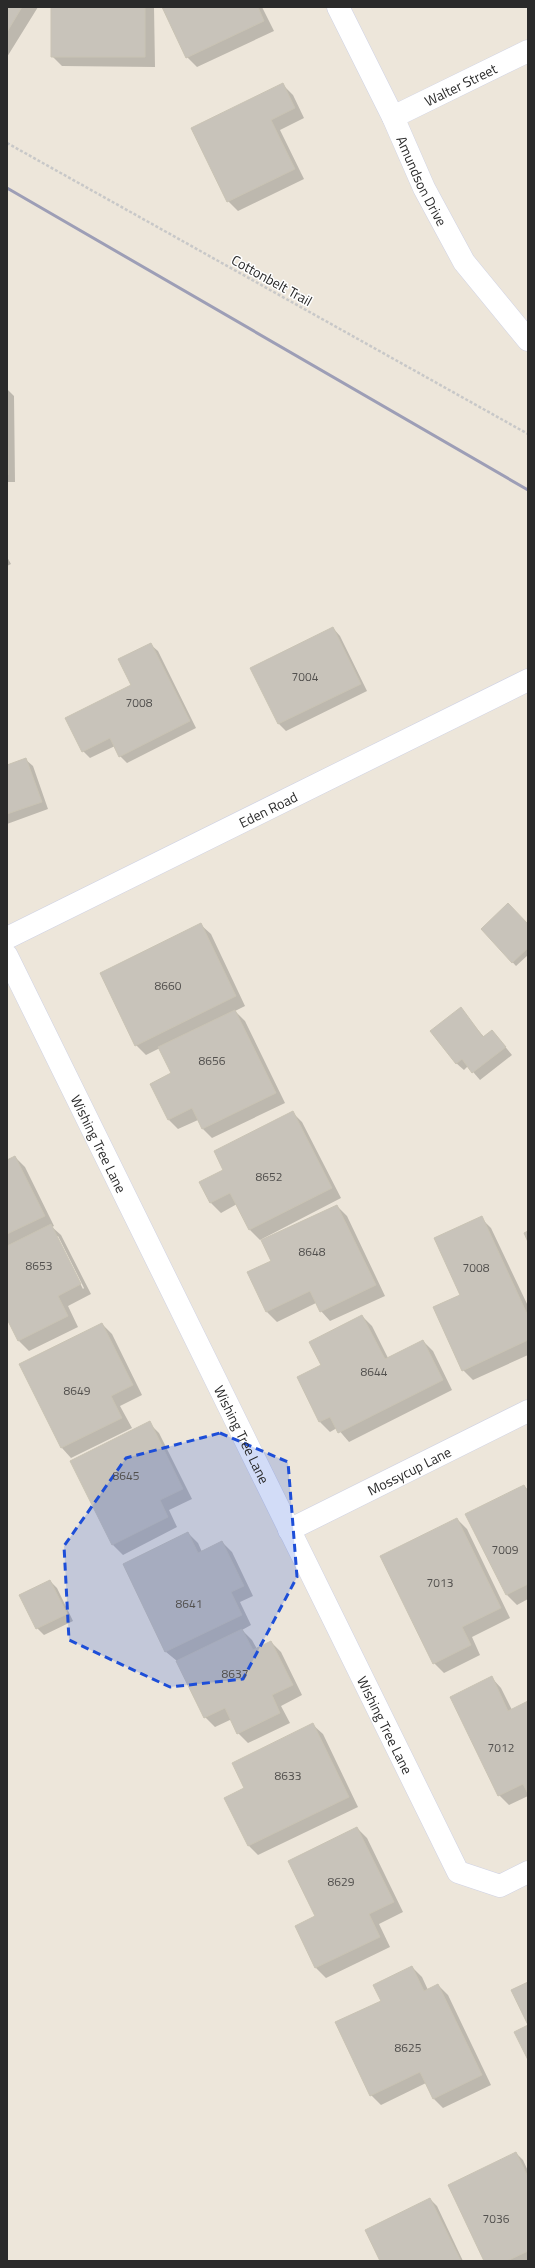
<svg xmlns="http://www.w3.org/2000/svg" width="535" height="2268" font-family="'Titillium Web',sans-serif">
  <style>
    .shadow { fill: #0003; fill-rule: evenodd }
    .building { fill: #c8c3ba; stroke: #c9c3b4 }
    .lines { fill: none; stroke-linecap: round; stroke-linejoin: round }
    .street-casing { stroke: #cfd2e4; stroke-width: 23 }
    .secondary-casing { stroke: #cfd2e4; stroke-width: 23 }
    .path { stroke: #c8c8c8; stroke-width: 2.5; stroke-dasharray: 3 2; stroke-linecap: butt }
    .street { stroke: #fff; stroke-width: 22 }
    .secondary { stroke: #fff; stroke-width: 22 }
    .rail { stroke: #9d9eb6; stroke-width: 3 }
    .marked { fill: #1d4ed8; fill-opacity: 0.2; stroke: #1d4ed8; stroke-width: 3; stroke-dasharray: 8 5; stroke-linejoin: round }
    .labels { text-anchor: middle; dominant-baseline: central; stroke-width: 3; stroke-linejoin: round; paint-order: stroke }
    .number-label { font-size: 12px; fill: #52504e }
    .street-label { font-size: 14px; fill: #2a2a2a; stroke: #fff }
  </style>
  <rect width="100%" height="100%" fill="#ede6da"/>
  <path class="shadow" d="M7,7h31l-31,50z
    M52,7h102l1,60 -93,-1 -10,-10z
    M163,7h99l12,24 -77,36 -10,-10z
    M283,85l10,10 11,23 -24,12 24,49 -66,32 -10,-10z
    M7,389l7,7 1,86h-8z
    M7,557l4,7 -4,2z
    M333,628l7,8 27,55 -81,40 -7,-7 -28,-56z
    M150,644l8,7 38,77 -69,35 -7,-7 -5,-10 -25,12 -7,-7 50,-66z
    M25,759l8,7 15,43 -41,15v-58z
    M201,925l10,9 34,72 -10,5 10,10 40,82 -73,35 -10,-10 -4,-8 -20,9 -10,-10 4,-45 -12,-26 -14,7 -10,-10z
    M528,925v30l-12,11 -34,-37z
    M460,1009l24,28 8,-6 20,24 -32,25 -12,-14 -4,4 -8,-7z
    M292,1112l10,10 39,76 -81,42 -10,-10 -13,-26 -16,9 -10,-10 -11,-20 25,-13z
    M15,1157l10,10 29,59 -2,1 9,8 30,59 -23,12 10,21 -49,24 -10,-10 -12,-25v-155zM56,1236h2l26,52 -1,1z
    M337,1206l10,10 38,80 -55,25 -9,-10 -5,-8 -39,19 -10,-10 5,-51z
    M481,1218l10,10 37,78v49l-55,25 -10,-10z
    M362,1316l10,10 16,32 35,-17 10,10 19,39 -103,52 -12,-14 -7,4 -10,-10 -22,-44 25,-12z
    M102,1324l10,10 30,61 -22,11 12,22 -61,30 -9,-10 -41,-84z
    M149,1423l10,10 33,66 -23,11 8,17 -54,28 -10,-10z
    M524,1486l4,4v109l-11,6 -10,-10z
    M457,1519l10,10 43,89 -38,19 8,18 -36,18 -10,-10z
    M188,1533l10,10 4,9 20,-10 10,10 21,44 -13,6 11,23 -9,5 10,10 5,9 14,-7 10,10 21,43 -21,11 9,17 -42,20 -10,-10 -6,-14 -17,8 -10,-10 -28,-56 -11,-9 -42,-87z
    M50,1581l7,7 16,33 -29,14 -7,-7z
    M492,1678l9,10 11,22 16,-8v94l-19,9 -10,-10z
    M313,1725l10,9 35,73 -100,48 -10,-10 -2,-57z
    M357,1828l10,10 36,74 -24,12 11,23 -64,31 -10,-10 -20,-41 21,-10z
    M412,1967l10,10 6,13 10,-5 10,10 43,90 -48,23 -10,-10 -7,-15 -45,22 -10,-10 11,-94z
    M516,2153l7,7 5,11v90h-43z
    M430,2199l7,7 26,55h-82z"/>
  <path class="building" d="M7,7h15l-15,25z
    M51,7h94v50h-94z
    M162,7h96l6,14 -78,37z
    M283,83l12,25 -24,12 24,49 -68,33 -36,-74z
    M7,388l1,87h-1z
    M333,627l28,57 -83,40 -28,-56z
    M151,643l39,78 -71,36 -9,-19 -28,14 -17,-34 66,-33 -13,-26z
    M26,758l16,44 -35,12v-49z
    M508,903l20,21v24l-16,15 -31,-34z
    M201,923l35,73 -101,50 -35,-73z
    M461,1007l22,30 9,-7 14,17 -34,26 -10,-14 -6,5 -26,-33z
    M235,1010l41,83 -74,36 -10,-21 -24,12 -18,-36 21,-11 -13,-26z
    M293,1111l39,77 -83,42 -19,-37 -20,10 -11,-21 24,-12 -9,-19z
    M15,1156l30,60 -38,18v-74z
    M337,1205l39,80 -56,27 -10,-21 -44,21 -19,-40 24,-11 -10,-21z
    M482,1216l46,100v24l-66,31 -29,-64 27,-12 -26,-57z
    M51,1224l30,60 -23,12 10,20 -50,25 -11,-22v-73z
    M528,1231v11l-4,-9z
    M362,1315l23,44 38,-19 20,40 -105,53 -8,-16 -11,5 -22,-45 24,-12 -12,-23z
    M102,1323l31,62 -22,11 11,22 -61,30 -42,-84z
    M150,1421l33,68 -23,11 8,17 -56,28 -42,-84z
    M524,1485l4,7v92l-22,11 -41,-81z
    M457,1518l44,90 -39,19 9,18 -38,19 -53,-108z
    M188,1532l10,21 24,-12 22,45 -13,6 11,23 -77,37 -42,-88z
    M50,1580l17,34 -31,15 -17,-34z
    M242,1629l11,21 18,-9 22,44 -21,10 8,18 -43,21 -12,-26 -21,10 -28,-57z
    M492,1676l16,35 20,-10v93l-5,-10 -25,12 -48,-99z
    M313,1723l36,74 -101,49 -24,-48 20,-10 -12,-25z
    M357,1827l37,75 -25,12 11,23 -65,31 -20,-42 20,-10 -27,-55z
    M412,1966l12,25 14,-7 44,91 -49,24 -13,-27 -50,24 -35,-74 46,-21 -8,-16z
    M528,1982v78l-14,-28 14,-7 -17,-35z
    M516,2152l12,25v74l-21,10h-23l-36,-76z
    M430,2198l31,63h-81l-15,-31z"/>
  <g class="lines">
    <defs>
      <g id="street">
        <path id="s1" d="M393,117l135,-66"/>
        <path id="s2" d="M7,956l451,916 42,14 28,-14"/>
        <path id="s3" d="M289,1530l239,-119"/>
      </g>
      <g id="secondary">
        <path id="s4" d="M338,7l55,110 31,71 40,74 64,78"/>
        <path id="s5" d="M7,938l521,-258"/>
      </g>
    </defs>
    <use href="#street" class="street-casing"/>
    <use href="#secondary" class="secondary-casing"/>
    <path class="path" d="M7,143l521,291"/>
    <use href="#street" class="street"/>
    <use href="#secondary" class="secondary"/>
    <path class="rail" d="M7,188l521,302"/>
  </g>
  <path class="marked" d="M220,1433l68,29 9,115 -54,102 -73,8 -101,-47 -5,-94 62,-88z"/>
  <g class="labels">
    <g class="number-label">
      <text x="305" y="676">7004</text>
      <text x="139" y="702">7008</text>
      <text x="168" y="985">8660</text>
      <text x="212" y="1060">8656</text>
      <text x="269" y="1176">8652</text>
      <text x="312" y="1251">8648</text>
      <text x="39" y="1265">8653</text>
      <text x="476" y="1267">7008</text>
      <text x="374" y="1371">8644</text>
      <text x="77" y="1390">8649</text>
      <text x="126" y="1475">8645</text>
      <text x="505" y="1549">7009</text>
      <text x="440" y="1582">7013</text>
      <text x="189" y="1603">8641</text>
      <text x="235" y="1673">8637</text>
      <text x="501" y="1747">7012</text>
      <text x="288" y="1775">8633</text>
      <text x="341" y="1881">8629</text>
      <text x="408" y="2047">8625</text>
      <text x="496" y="2218">7036</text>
    </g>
    <g class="street-label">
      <text stroke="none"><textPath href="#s1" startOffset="75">Walter Street</textPath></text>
      <text stroke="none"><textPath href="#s4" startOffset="193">Amundson Drive</textPath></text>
      <text transform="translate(272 280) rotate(29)">Cottonbelt Trail</text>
      <text stroke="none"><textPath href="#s5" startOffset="291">Eden Road</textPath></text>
      <text stroke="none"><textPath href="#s2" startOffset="209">Wishing Tree Lane</textPath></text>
      <text stroke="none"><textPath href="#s2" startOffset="533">Wishing Tree Lane</textPath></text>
      <text stroke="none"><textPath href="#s3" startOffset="134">Mossycup Lane</textPath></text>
      <text stroke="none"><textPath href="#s2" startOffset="857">Wishing Tree Lane</textPath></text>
    </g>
  </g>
  <rect width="535" height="2268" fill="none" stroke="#2a2a2a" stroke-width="16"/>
</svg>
